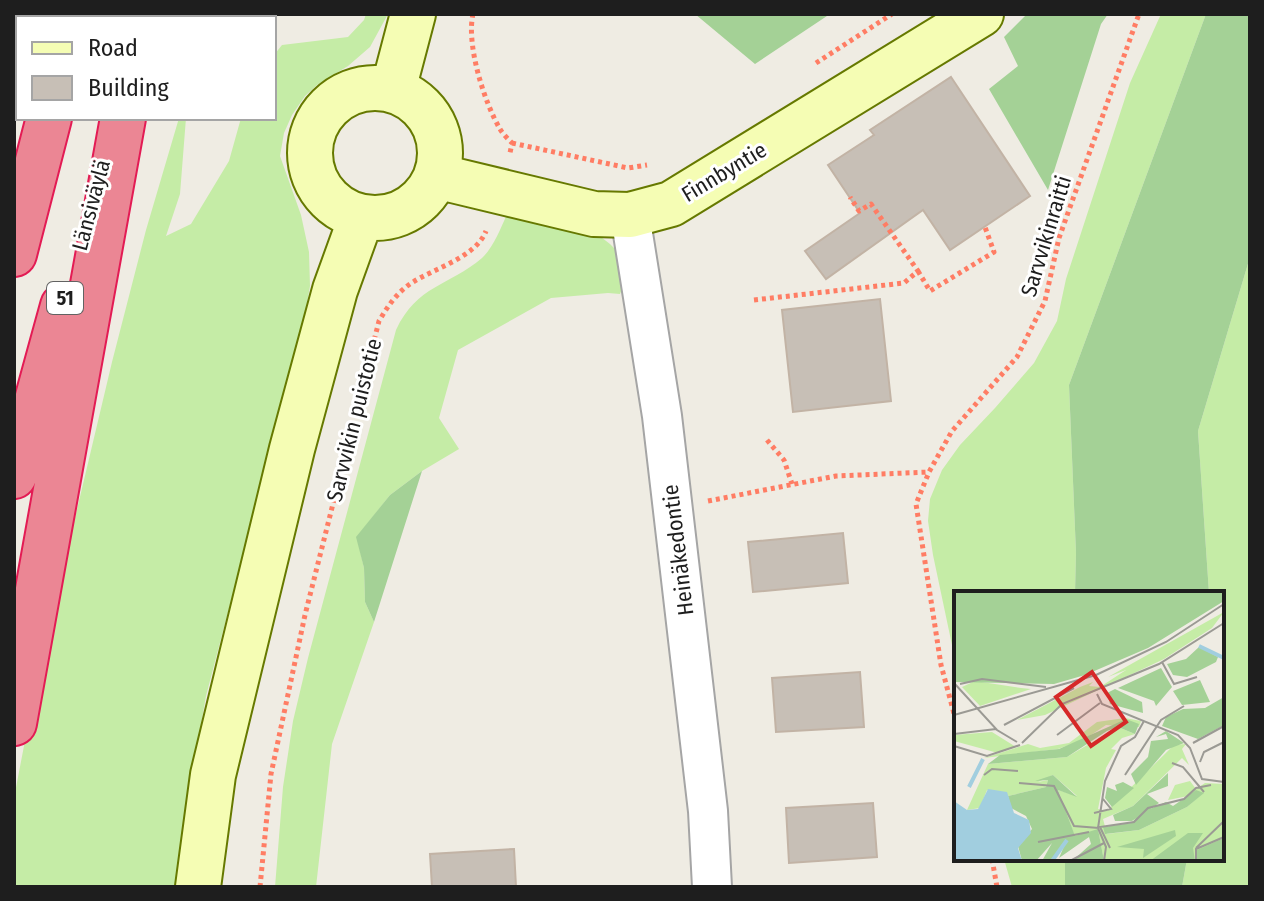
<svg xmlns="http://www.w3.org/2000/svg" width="1264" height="901" font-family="'Fira Sans Condensed',sans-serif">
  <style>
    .grass { fill: #c5eca6 }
    .forest { fill: #a4d196 }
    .building { fill: #c7bfb6; stroke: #c2b3a5; stroke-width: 2 }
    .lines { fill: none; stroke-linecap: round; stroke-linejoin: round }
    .street-casing { stroke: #a5a5a5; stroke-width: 42 }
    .secondary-casing { stroke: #667900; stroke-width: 48 }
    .highway-casing { stroke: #e31b54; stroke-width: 48 }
    .path { stroke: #ff7d64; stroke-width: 5; stroke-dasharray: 4 4; stroke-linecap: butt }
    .street { stroke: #fff; stroke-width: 38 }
    .secondary { stroke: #f5fdb4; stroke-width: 44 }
    .highway { stroke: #eb8694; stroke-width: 44 }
    .labels { text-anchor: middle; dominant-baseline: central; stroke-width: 6; stroke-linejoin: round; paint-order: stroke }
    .shield { fill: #fff; stroke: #626262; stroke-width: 2 }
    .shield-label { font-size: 20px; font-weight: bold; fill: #1e1e1e }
    .street-label { font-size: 22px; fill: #1e1e1e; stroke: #fff }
    .inset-river { fill: none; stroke: #a1cedf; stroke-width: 4 }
    .inset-road { fill: none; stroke: #9b9a94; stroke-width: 2 }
    .view { fill: #d62828; fill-opacity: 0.15; stroke: #d62828; stroke-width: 4 }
    .inset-edge { fill: none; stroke: #1e1e1e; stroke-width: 4 }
  </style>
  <rect width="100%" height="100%" fill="#efece3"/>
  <path class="grass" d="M366,14h22l-18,33 -22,19 -31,19 -12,11 -13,19 -8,18 -4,23 21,59 8,37 1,34 -7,40 -97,370 -18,104 -5,87h-169v-89l23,-120 75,-316 34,-132 33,-112h7l-6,76 -14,42 25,-12 38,-63 12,-43h33v-63l8,-10 66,-8 16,-17z
    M1161,14h45l-137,371 7,168 -1,40h-119v71l-23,-109 -5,-34 2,-22 12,-29 18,-25 35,-37 39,-45 23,-42 9,-42 64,-196z
    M507,214l90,20 13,10 11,11 6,21 -7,18 -12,-1 -57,5 -93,52 -19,68 20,31 -37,22 -32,24 -33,42 7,31 1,34 9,20 -42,122 -16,143h-41l8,-100 10,-66 15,-63 88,-328c21,-45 53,-44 86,-72 11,-10 19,-30 25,-44z
    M1250,257v630h-68l5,-28h35v-266h-13l-11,-162z
    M1004,859h61v28h-53z"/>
  <path class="forest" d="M695,14h135l-75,50z
    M1027,14h81l-7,10 -53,166 -59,-101 29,-23 -14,-29z
    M1206,14h44v243l-52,174 11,162h-134l1,-40 -7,-168z
    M422,471l-48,151 -9,-20 -1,-34 -8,-31 34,-42z
    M1065,859h122l-5,28h-117z"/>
  <path class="building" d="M951,77l79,119 -80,54 -27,-40 -97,69 -21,-28 55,-38 -32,-48 46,-30 -4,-5z
    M880,299l11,102 -98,11 -11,-102z
    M843,533l5,50 -95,9 -5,-50z
    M860,672l4,55 -88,5 -4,-54z
    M873,803l4,54 -88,6 -3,-55z
    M514,849l2,38h-84l-2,-33z"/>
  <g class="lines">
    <defs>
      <path id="street" d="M630,215l32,201 46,395 4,76"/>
      <path id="secondary" d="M310 153a65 65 0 1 1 130 0a65 65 0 1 1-130 0Z
        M393,90l20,-76
        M436,176l158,38 36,1 41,-11 310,-190
        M198,887l15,-112 79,-326 43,-159 26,-72"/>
      <path id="highway" d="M69,18l1,-4
        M141,18l1,-4
        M14,254l35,-136
        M14,476l19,-61 30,-109
        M14,723l109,-605"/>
    </defs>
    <use href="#street" class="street-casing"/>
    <use href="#secondary" class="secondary-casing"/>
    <use href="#highway" class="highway-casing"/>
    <path class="path" d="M473,14c-7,30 11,88 27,115 3,5 8,10 12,14l-2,10
      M816,63l76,-49
      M512,143l116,25 19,-3
      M918,271l12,20 64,-39 -9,-25
      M754,300l150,-17 14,-12 -47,-67 -12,7 -9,-14
      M767,440l17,20 8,24
      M708,501l128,-25 93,-4
      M956,721l-15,-56 -25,-161 13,-32 23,-41 65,-74 28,-56 14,-63 80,-224
      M992,859l5,28
      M260,887l11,-113 34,-159 74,-294c9,-15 18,-29 34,-39 22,-14 63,-25 73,-51"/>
    <use href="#street" class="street"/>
    <use href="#secondary" class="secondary"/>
    <use href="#highway" class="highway"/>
  </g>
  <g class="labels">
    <rect class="shield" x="47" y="282" width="36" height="32" rx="6"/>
    <g class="shield-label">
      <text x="65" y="298">51</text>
    </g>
    <g class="street-label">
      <text transform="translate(724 172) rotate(-31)">Finnbyntie</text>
      <text transform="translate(91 205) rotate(-75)">Länsiväylä</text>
      <text transform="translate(1046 236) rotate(-73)">Sarvvikinraitti</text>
      <text transform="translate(354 420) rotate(-76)">Sarvvikin puistotie</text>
      <text transform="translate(678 550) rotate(-97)">Heinäkedontie</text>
    </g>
  </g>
  <g transform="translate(954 591)">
    <rect width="270" height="270" fill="#efece3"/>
    <path d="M270,21l-12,16 -48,31 -119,56 -28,5 63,-33 13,-5 -4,4 11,1 26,-17 -18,7zM21,90l46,7 10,1 -51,17 -18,-19zM171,127l16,3 -2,6 -33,-2 -21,14 -27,10 -74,9 44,-14 12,4 29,-5 28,-21zM164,136l17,7 -13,4 -11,11 5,1 -10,18 -8,41 9,2 67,-66 12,-1 -4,5 7,16 -7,-7 -49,48 -30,13 4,15 32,-4 48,-23 16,-14 -35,7 7,-15 15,-4 6,8 9,-6 19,1v77h-120l-6,-31 -23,7 -17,-47 19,6 -24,-21 -15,7 10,-2 -2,7 -38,9 -21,-6 -7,18 -13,2 21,-46 79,-7zM38,141l24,15 -18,6 -44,-12v-6z" fill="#c5eca6"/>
    <path d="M0,0h270v10l-76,47 -63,27 -31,9 -100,-2zM245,56l19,10 -2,5 -29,15 -14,-2 -6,-11 19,-5zM207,77l11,19 -16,19 -2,-5 -36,-13zM246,89l10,22 -28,3 -9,-14zM161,98l27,13 1,11 -33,-9 -3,-11zM270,106v28l-26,14 -36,-13 4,-9 17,-8 22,-1zM172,128l13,5 -4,10 -17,-7 -11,4 -40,26 -79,7 12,-9 59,-6zM212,140l18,12 -18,7 -30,35 -5,-11 17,-17 3,-16 17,-2 -2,-5 -10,3zM214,182v13l-21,8 12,9 -27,18h-17l-2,-6 20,-9zM99,184l24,22 -19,-7 17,46 23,-7 6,32h-32l19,-17 -2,-7 -30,21 6,-14 -12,17h-11l10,-18 -16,18h-14l-4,-15 14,-17 -6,-13 -15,-8 -3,-12 38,-9 2,-7 -13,1zM169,191l11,6 -22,19 -7,-9 2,-11 10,4 -2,-6zM242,199l8,3 -17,14 -48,23 -34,4 -2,-7 28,-4 12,-11 23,-10 7,4zM221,239l1,6 -33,22 1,-9 -27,-2zM234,242h15l-10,15 2,13h-45zM270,247v23h-27v-11z" fill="#a4d196"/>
    <path d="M34,198l19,3 7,21 15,7 2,13 -13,15 4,13h-68v-60l13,9 11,-1z" fill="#a1cedf"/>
    <path class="inset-river" d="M245,55l25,12M15,196l14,-28M98,270l15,-21"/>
    <path class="inset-road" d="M208,71l12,22 23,-7M0,92l43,47 20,12M6,93l22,-5 64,8M143,103l5,10 76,31 12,13 12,31 22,3M0,124l142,-40 70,-33 58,-38M50,134l70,-37M0,143l42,-5M103,144l43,-32M68,152l40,-39 97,-40 65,-41M239,152l31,-17M0,155l33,10 33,-11M246,171l4,-10 20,-10M218,172l11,4 21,25M30,184l8,-6 26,2M171,184l36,-55 23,-14M65,192l35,3 20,40 25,2M140,222l17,-4 -8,-10M84,251l51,-10M156,257l-10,-21 34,-5 14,-14 36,-9 12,-11 15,-3M242,257l28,-27M116,270l34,-18M150,270l2,-14 -8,-19 7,-47 16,-35 14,-9 9,-16M242,270v-12l28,-12"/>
    <path class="view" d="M138,81l34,50 -35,24 -35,-49z"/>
    <rect width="270" height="270" class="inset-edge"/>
  </g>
  <rect width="1264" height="901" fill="none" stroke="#1e1e1e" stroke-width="32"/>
  <rect x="16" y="16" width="260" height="104" fill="#ffffff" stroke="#a5a5a5" stroke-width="2"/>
  <rect x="32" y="42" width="40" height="12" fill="#f5fdb4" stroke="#a5a5a5" stroke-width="2"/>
  <text x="88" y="56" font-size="24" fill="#1e1e1e">Road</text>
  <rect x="32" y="76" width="40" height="24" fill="#c7bfb6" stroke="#a5a5a5" stroke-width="2"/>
  <text x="88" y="96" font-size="24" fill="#1e1e1e">Building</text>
</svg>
